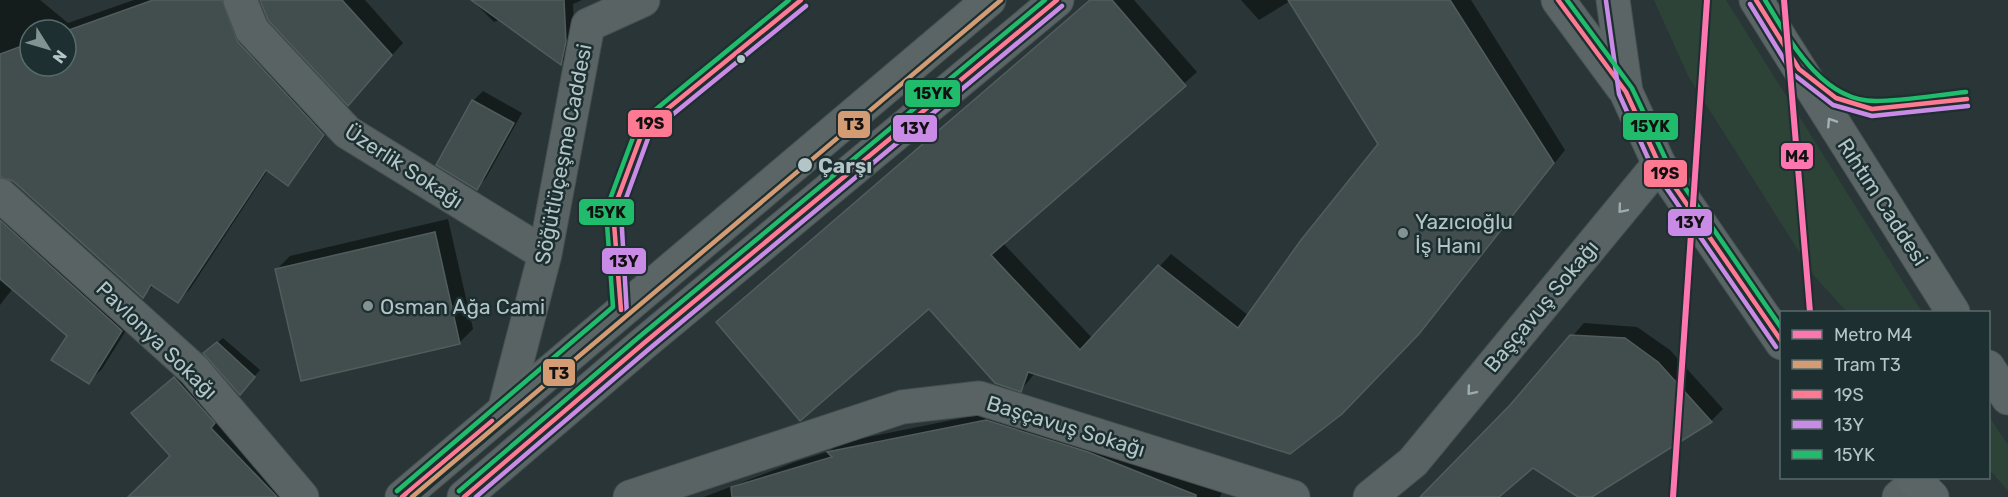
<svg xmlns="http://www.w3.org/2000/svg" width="2008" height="497" font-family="Rubik,sans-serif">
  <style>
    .green { fill: #2d4338 }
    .shadow { fill: #0007; fill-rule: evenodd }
    .building { fill: #424d4e; stroke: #515d5d; stroke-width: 1.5 }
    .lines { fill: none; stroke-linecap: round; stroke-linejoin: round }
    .minor-casing { stroke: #475051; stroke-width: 35 }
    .major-casing { stroke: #475253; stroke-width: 35 }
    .minor { stroke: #596364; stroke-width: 33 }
    .major { stroke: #5b6566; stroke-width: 33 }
    .bus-1-casing { stroke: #1d2f30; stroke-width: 9 }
    .bus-2-casing { stroke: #1d2f30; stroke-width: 9 }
    .bus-3-casing { stroke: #1d2f30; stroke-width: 9 }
    .bus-1 { stroke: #fe7a93; stroke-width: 4.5 }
    .bus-2 { stroke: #ca8be6; stroke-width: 4.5 }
    .bus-3 { stroke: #20bc6c; stroke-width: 4.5 }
    .tram-1-casing { stroke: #1d2f30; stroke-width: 9 }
    .tram-1 { stroke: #d39c74; stroke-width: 4.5 }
    .metro-1-casing { stroke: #1d2f30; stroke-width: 10 }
    .metro-1 { stroke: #fd76b0; stroke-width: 6 }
    .oneway { stroke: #a1b2b4 }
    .oneway2 { stroke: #9cacae }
    .bus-dot { fill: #b3c5c7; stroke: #1d2f30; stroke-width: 2 }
    .poi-dot { fill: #839394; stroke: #1d2f30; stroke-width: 2 }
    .labels { text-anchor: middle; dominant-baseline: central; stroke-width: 5; stroke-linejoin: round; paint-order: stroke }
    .street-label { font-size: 21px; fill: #b3c5c7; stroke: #1d2f30 }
    .stop-label { font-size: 21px; font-weight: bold; fill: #b3c5c7; stroke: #1d2f30; text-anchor: start }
    .poi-label { font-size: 21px; fill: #b3c5c7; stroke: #1d2f30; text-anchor: start }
    .line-badge { stroke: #1d2f30; stroke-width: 2 }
    .pale-badge-label { font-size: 16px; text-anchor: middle; font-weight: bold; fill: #111 }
  </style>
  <rect width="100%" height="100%" fill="#293536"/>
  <path class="green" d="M1654,0h72l196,312h-75l-32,-35 -127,-201z
    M1988,415l20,30v46l-19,-22z"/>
  <path class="shadow" d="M0,0h40l28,23 66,-23h102l99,122 -36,50 -12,12 -19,-14 -78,119 -12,12 -24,-16 -11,11 -130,-116 -13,-4zM30,30h36v36h-36z
    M260,0h105l38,43 -55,61z
    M472,0h110l-9,4 1,28 -4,22 -9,9 -60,-44 -7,3z
    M1090,0h44l63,72 -194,171 90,96 78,-85 78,62 131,-171 -90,-144 -31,19 -18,-20h230l94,150 -135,170 -76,80 -319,-27 -14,17 -92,-83 -199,4z
    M483,91l39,22 -36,65 -10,10 -3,-87z
    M0,194l135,122 -33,53 -14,13 -19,-47 -56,-47 -13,17z
    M448,219l25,110 -13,13 -183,-73 13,-13z
    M1584,323l53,4 33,23 53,59 -12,12 -122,76h-8l-48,-31 -36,31h-73l87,-91z
    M223,338l37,32 -15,17 -34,-39z
    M187,367l114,130h-171l42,-41 -39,-43z
    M997,411l225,81 -2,5h-516l91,-35 35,-11 9,-8z"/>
  <path class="building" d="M153,0h69l16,42 86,93 -36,51 -22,-16 -88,133 -27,-18 -8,13 -130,-117 -13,-4v-123l30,-11v23h36v-35z
    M260,0h82l50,55 -44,51 -80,-86z
    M471,0h93l2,42 -5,23z
    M1090,0h22l74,86 -195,169 89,95 78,-85 80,63 63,-88 77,-96 -90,-144h162l104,163 -135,171 -77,80 -52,40 -262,-82 -7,20 -26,-9 -66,-74 -129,112 -84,-99z
    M472,100l42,23 -37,67 -41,-25z
    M0,220l122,111 -33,53 -38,-24 16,-24 -67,-57z
    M435,232l25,112 -159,37 -26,-112z
    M1570,335l55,3 33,24 54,60 -120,75h-14l-45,-29 -34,29h-79l90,-92z
    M217,342l38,35 -15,18 -37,-42z
    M174,377l41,46 -4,5 66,69h-149l42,-41 -39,-43z
    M986,420l102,32 108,43v2h-464l-1,-10 101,-30 -5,-5z"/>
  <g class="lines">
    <defs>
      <path id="minor" d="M240,0l12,30 95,102 198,122
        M588,25l55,-25
        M0,195l194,175 108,127
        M504,411l41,-157 43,-229
        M630,497l272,-90 77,-9 314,99
        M1370,497l43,-35 246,-298
        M1899,497l18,-15"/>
      <path id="major" d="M1558,0l65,88
        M1613,0l13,92 33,72 123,179
        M1756,0l197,312
        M1988,367l20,31
        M1913,478l19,19
        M402,497l587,-497
        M464,497l180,-154 413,-343"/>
    </defs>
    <use href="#minor" class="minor-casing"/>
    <use href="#major" class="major-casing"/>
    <use href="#minor" class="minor"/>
    <use href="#major" class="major"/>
    <defs>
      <path id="bus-1" d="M1558,0l68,92 33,72 123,178
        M1756,0l43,69 37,29 36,11 95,-10
        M621,310l-8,-99 31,-83 157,-128
        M402,497l90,-76
        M464,497l180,-154 413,-343"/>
      <path id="bus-2" d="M1606,1l13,93 33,73 124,180
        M1750,4l43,70 40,31 39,11 96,-10
        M414,497l213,-182 -6,-103 29,-79 156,-127
        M476,497l173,-148 413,-343"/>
      <path id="bus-3" d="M1567,0l65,88 34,72 116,169
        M1765,0c24,39 56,101 110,101 30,0 61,-6 91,-9
        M397,491l216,-184 -7,-97 32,-86 151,-124
        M459,491l180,-154 406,-337"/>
    </defs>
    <use href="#bus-1" class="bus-1-casing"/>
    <use href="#bus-2" class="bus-2-casing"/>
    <use href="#bus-3" class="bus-3-casing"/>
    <use href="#bus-1" class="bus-1"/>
    <use href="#bus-2" class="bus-2"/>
    <use href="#bus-3" class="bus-3"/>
    <defs>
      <path id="tram-1" d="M412,497l589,-497"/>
    </defs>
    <use href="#tram-1" class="tram-1-casing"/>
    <use href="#tram-1" class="tram-1"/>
    <defs>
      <path id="metro-1" d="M1784,0l26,312
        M1673,497l34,-497"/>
    </defs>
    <use href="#metro-1" class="metro-1-casing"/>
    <use href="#metro-1" class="metro-1"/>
  </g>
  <defs><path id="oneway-chevron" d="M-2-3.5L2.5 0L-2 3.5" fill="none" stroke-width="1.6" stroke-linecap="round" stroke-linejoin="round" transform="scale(1.5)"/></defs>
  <use class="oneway" href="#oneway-chevron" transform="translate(1831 122) rotate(-123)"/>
  <g class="oneway2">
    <use href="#oneway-chevron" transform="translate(1622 209) rotate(130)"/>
    <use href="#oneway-chevron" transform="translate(1471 391) rotate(130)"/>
  </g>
  <g class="bus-dot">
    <circle cx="741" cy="59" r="5"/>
    <circle cx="805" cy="165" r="8"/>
  </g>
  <g class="poi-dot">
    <circle cx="1403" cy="233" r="6"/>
    <circle cx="368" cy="306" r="6"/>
  </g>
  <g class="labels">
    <g class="street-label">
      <text transform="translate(563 154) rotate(-79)">Söğütlüçeşme Caddesi</text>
      <text transform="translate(404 166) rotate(33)">Üzerlik Sokağı</text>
      <text transform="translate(1883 202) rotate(57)">Rıhtım Caddesi</text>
      <text transform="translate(1541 306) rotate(-50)">Başçavuş Sokağı</text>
      <text transform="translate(157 340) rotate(44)">Pavlonya Sokağı</text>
      <text transform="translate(1066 426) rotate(17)">Başçavuş Sokağı</text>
    </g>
    <g class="stop-label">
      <text x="818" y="165">Çarşı</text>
    </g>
    <g class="poi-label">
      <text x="1415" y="221">Yazıcıoğlu<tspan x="1415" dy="24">İş Hanı</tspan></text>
      <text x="380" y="306">Osman Ağa Cami</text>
    </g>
  </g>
  <g class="line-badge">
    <rect x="904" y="79" width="57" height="29" rx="6" fill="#20bc6c"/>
    <rect x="627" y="109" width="46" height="29" rx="6" fill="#fe7a93"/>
    <rect x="837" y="110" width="34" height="29" rx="6" fill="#d39c74"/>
    <rect x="1622" y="112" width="57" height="29" rx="6" fill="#20bc6c"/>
    <rect x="892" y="114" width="46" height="29" rx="6" fill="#ca8be6"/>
    <rect x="1780" y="142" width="34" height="28" rx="6" fill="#fd76b0"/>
    <rect x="1643" y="159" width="45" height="29" rx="6" fill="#fe7a93"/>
    <rect x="578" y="198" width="57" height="28" rx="6" fill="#20bc6c"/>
    <rect x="1667" y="208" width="46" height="29" rx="6" fill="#ca8be6"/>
    <rect x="601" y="247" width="46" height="28" rx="6" fill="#ca8be6"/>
    <rect x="542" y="358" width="34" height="29" rx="6" fill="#d39c74"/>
  </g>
  <g class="pale-badge-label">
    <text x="933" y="99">15YK</text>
    <text x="650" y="129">19S</text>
    <text x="854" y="130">T3</text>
    <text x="1650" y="132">15YK</text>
    <text x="915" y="134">13Y</text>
    <text x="1797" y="162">M4</text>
    <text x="1665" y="179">19S</text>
    <text x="606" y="218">15YK</text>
    <text x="1690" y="228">13Y</text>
    <text x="624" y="267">13Y</text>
    <text x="559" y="379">T3</text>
  </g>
  <rect x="1780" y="311" width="210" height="168" fill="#1d2f30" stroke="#596b6c" stroke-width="1.5"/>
  <rect x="1792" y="330" width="30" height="9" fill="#fd76b0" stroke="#596b6c" stroke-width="1.5"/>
  <text x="1834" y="341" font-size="18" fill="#b3c5c7">Metro M4</text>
  <rect x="1792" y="360" width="30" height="9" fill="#d39c74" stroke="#596b6c" stroke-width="1.5"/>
  <text x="1834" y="371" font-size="18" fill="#b3c5c7">Tram T3</text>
  <rect x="1792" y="390" width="30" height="9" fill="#fe7a93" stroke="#596b6c" stroke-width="1.5"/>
  <text x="1834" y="401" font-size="18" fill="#b3c5c7">19S</text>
  <rect x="1792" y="420" width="30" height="9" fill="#ca8be6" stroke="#596b6c" stroke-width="1.5"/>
  <text x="1834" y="431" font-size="18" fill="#b3c5c7">13Y</text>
  <rect x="1792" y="450" width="30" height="9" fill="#20bc6c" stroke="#596b6c" stroke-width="1.5"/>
  <text x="1834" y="461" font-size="18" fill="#b3c5c7">15YK</text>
  <g transform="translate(48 48) rotate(127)"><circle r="28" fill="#1d2f30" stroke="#596b6c" stroke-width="1.5"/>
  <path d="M0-4.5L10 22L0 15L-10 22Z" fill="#839394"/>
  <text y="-9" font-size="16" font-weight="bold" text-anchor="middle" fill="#b3c5c7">N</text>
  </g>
</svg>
